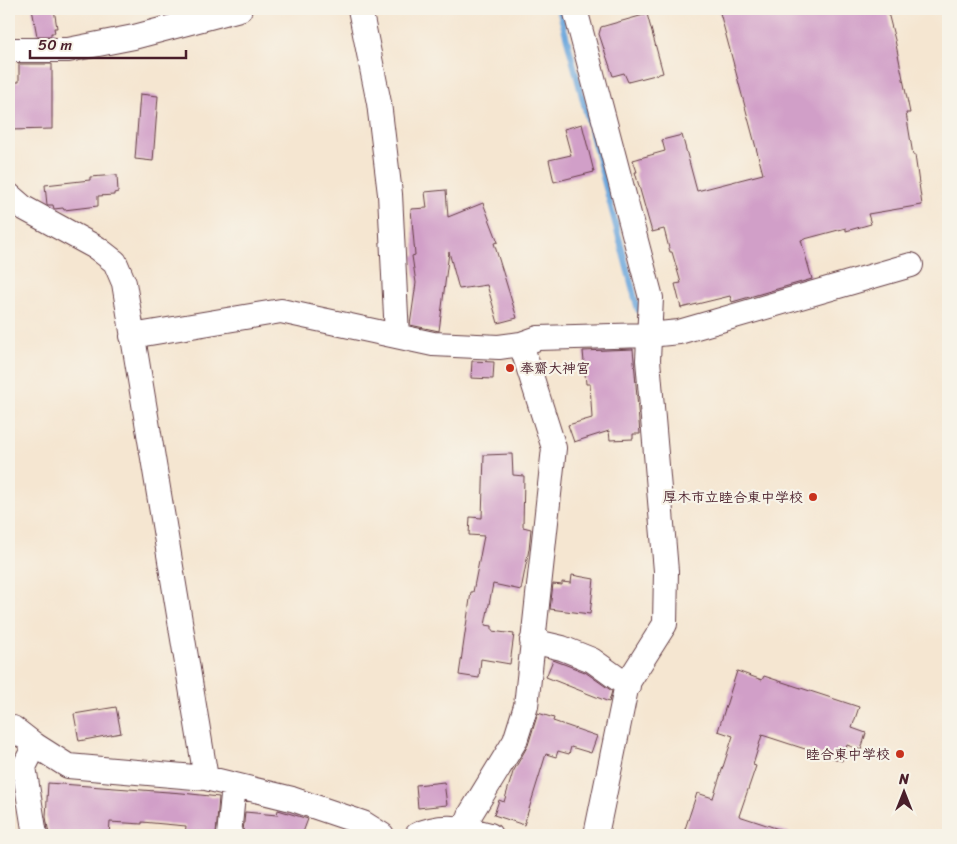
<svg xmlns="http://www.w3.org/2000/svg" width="957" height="844" font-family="Sriracha,'Klee One',sans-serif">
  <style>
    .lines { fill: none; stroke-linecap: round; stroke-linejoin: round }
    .stream { stroke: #6da8dd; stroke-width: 6 }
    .building { fill: #d19fc8 }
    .street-casing { stroke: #643d44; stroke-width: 26 }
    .street { stroke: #fff; stroke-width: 24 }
    .poi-dot { fill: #c8321e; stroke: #f7f3e8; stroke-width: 2 }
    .labels { text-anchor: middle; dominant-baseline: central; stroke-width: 4.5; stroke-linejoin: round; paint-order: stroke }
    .poi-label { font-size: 14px; font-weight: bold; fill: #4a1f2b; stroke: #f7f3e8; text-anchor: end }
  </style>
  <rect width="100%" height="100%" fill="#f7f3e8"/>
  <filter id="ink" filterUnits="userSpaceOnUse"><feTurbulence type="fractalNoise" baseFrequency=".02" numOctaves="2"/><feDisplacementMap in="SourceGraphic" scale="10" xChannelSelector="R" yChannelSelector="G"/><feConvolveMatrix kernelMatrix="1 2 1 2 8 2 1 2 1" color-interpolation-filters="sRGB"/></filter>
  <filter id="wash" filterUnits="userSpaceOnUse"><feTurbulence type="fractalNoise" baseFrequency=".0096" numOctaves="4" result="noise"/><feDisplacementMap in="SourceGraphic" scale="20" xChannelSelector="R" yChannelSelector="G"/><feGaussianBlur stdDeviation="1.12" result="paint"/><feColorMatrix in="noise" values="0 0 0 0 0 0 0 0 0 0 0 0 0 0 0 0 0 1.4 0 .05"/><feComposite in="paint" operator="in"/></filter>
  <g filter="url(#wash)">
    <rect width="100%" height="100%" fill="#f5e6d1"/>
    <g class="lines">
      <path class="stream" d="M559,9l79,301"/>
    </g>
    <g id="blocks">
      <path class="building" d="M32,9h22l3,19h-3l1,5h-4v3h-14z
        M719,9h168l8,31 15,73h-4l7,42h2l7,50 -54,9 3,10 -25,7v-3l-45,12 11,39 -80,23 -2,-6 -49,12 -6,-24 6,-1 -9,-31h-2l-6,-23 -12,3 -17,-60h2l-4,-12 32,-9 -3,-11 20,-5 15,56 66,-17z
        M647,14l16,59 -35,9 -4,-9 -11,3 -14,-42 2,-7z
        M19,64h33v65l-43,1v-17h5v-31h5z
        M140,94l18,2 -5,65 -18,-2z
        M582,124l12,48 -40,10 -5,-22 22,-5 -7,-26z
        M117,175l1,17 -4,1v2l-16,1v10l-34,4 -1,-2 -9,1 -1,-4h-6l-2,-20 45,-5v-3z
        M446,190l2,27 35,-14 15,39 -4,1 23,75 -19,5 -11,-38 -28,4 -10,-37 -10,79 -29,-6 6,-42 -4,-27 3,-1 -4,-46 16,-1 -2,-16z
        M633,349l7,85h-7v5l-23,1 -1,-9 -35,11 -6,-17 24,-7 -2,-34h-4l-3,-33z
        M472,361l22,1 -1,17 -22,-1z
        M512,454l1,21 11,1 -1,51 8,2 -2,20 -8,41 -28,-6 -8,41 7,1v5l22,3 -4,30 -29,-5 -2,19 -20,-3 12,-83h2l11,-56 -15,-1 1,-18 12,1 2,-63z
        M572,575l22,4 -4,35 -40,-5 3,-25 9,1v-3l9,1z
        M553,660l32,12 27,19 -3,11 -63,-25z
        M737,671l25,9 2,-4 95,31 -7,21 14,5 -5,17 -14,-5 -5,16 -80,-26 -9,30 3,1 -17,50 49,16v3h-105l14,-42 16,5 20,-62 -15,-5z
        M116,707l5,26 -42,8 -5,-27z
        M538,713l16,5 -1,3 44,15 -6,17 -20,-6 -2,7 -11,-3 -2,6 -10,-3 -22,71 -30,-10 5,-15 5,2 9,-30 15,-27z
        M444,782l3,23 -29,3 -2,-23z
        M48,783l134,10 37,4 -3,38h-31l1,-9 -44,-4v2l-32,-2 -1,13 -60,-1 -3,-17z
        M278,810l30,9 -6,16 -59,-3 2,-20 32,3z"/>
    </g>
  </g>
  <g filter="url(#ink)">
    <use href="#blocks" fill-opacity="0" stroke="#643d44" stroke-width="1"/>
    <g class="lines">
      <defs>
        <path id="street" d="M360,9l19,94 11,91 7,142
          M575,9l76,289 -3,62 18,211 -1,53 -38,60 -31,151
          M9,50h59l66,-13 106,-28
          M9,195l15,13 73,40 18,14 9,21 82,495
          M132,336l149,-25 152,33 66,3 22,-3 17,-6 111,-3 30,-3 232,-67
          M532,641l30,7 30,12 36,26
          M9,727l4,1 22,17 33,21 138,12 86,21 71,24 19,12
          M465,828l6,-15 44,-72 11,-35 28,-258 -33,-104
          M35,835l-11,-68 11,-22
          M229,835l5,-50
          M417,835c23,-12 49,-7 73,0"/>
      </defs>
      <use href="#street" class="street-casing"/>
      <use href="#street" class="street"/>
    </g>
  </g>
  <g class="poi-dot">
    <circle cx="510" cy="368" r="5"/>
    <circle cx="813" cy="497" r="5"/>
    <circle cx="900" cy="754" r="5"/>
  </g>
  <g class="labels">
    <g class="poi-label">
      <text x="520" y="368" text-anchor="start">奉齋大神宮</text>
      <text x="803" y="497">厚木市立睦合東中学校</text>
      <text x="890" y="754">睦合東中学校</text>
    </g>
  </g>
  <rect width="957" height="844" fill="none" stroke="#f7f3e8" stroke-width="30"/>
  <g transform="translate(904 792)" stroke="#f7f3e8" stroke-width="4" paint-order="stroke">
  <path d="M0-4L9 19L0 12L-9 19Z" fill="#4a1f2b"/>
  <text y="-8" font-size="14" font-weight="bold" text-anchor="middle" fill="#4a1f2b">N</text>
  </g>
  <path d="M30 50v8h156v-8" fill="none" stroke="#4a1f2b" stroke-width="2.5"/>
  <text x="38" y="50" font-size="15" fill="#4a1f2b" stroke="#f7f3e8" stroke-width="4" paint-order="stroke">50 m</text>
</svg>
